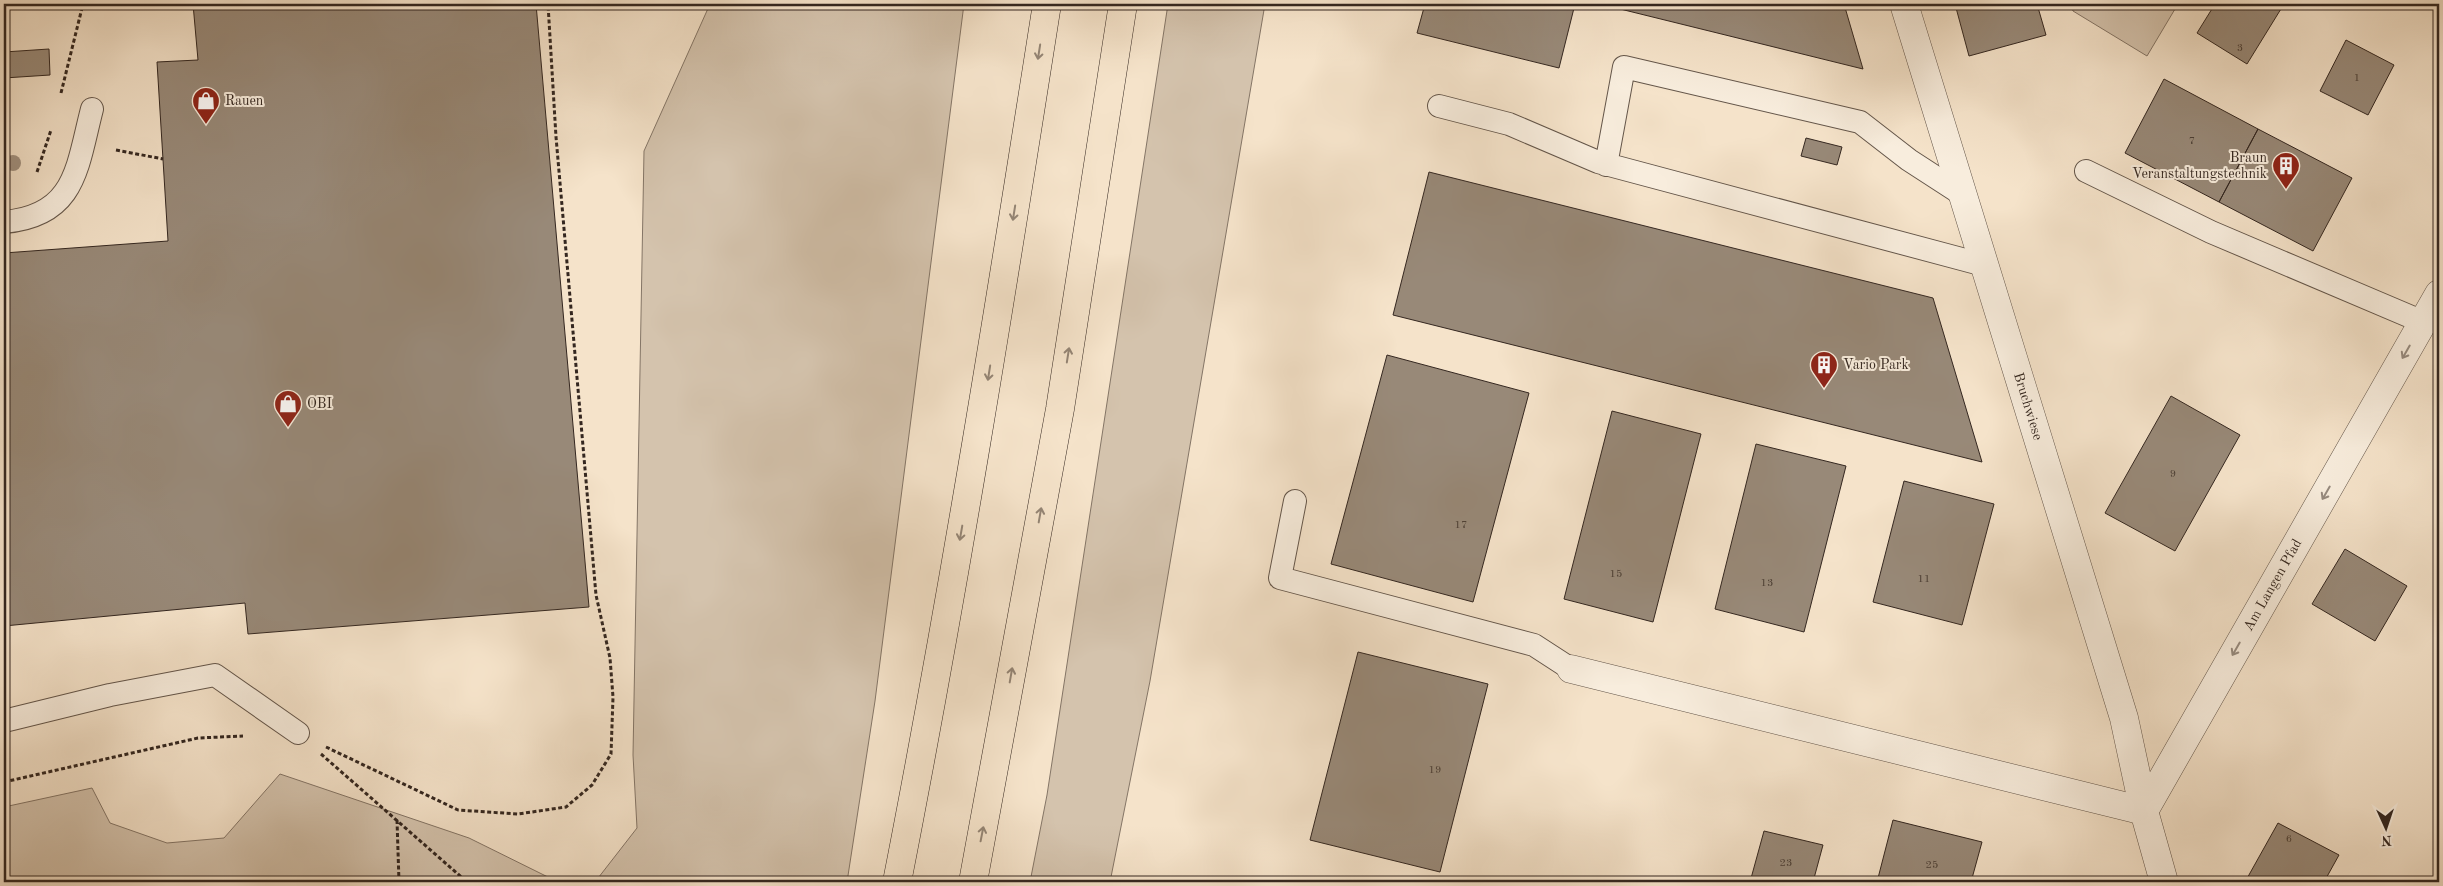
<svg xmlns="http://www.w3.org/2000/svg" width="2443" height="886" font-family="'Old Standard TT',serif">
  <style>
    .green { fill: #d4c3ad; stroke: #847566 }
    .building { fill: #988978; stroke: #342720 }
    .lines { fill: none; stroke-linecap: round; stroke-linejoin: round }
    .service-casing { stroke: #64564a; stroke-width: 24 }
    .minor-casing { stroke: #64564a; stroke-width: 29 }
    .motorway-casing { stroke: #342720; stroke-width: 29 }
    .path { stroke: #342720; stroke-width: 3; stroke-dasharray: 4 2.5; stroke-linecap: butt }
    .service { stroke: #f8eddd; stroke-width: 22 }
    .minor { stroke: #f8eddd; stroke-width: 28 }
    .motorway { stroke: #f5e3ca; stroke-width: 28 }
    .tree { fill: #a19180 }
    .oneway { stroke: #948575 }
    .oneway2 { stroke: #968a7e }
    .labels { text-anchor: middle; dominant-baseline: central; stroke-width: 4; stroke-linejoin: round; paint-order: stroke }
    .number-label { font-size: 11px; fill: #4d4036 }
    .poi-label { font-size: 14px; fill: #342720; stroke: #f8eddd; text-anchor: start }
    .street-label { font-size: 14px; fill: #342720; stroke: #f8eddd }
  </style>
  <rect width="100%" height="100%" fill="#f5e3ca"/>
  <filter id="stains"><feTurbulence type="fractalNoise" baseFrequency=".004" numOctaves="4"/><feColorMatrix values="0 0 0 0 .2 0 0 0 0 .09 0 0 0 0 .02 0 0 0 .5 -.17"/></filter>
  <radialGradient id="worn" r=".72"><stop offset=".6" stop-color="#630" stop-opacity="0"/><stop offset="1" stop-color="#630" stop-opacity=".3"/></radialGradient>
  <path class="green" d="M710,4h254l-89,697 -28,181h-252l42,-54 -4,-73 11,-604z
    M1168,4h97l-115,677 -40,201h-80l17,-87z
    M2071,4h107l-31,52 -74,-45z
    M280,774l189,64 89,44h-554v-75l88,-19 18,35 57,20 57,-5z"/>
  <path class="building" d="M193,4h343l53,603 -341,27 -3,-31 -241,23v-373l164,-12 -11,-179 41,-2z
    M1425,4h150l-16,64 -142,-35z
    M1600,4h244l19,65z
    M1955,4h82l9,31 -77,21z
    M2215,4h69l-37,60 -50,-31z
    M2346,40l48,25 -26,50 -48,-24z
    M49,49l1,26 -46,3v-26z
    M2164,79l94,50 -39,73 -94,-49z
    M2258,129l94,49 -39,73 -94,-49z
    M1806,138l36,9 -5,18 -36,-9z
    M1429,172l504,126 49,164 -589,-147z
    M1387,355l142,38 -56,209 -142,-38z
    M2171,396l69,39 -65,116 -70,-38z
    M1612,411l89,23 -48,188 -89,-23z
    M1756,444l90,22 -42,166 -89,-23z
    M1904,481l90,23 -32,121 -89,-23z
    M2345,549l62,37 -32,55 -63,-37z
    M1358,652l130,32 -48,188 -130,-32z
    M1893,820l89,22 -11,40h-94z
    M2278,823l61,32 -15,27h-79z
    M1764,831l59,14 -10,37h-63z"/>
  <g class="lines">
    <defs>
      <path id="service" d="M1439,106l70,18 89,38 386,103
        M1606,165l18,-98 236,55 49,38 54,35
        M2086,171l125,61 212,90
        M4,222c72,-6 73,-55 88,-113
        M1295,501l-15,77 254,67 37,24
        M4,721l106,-26 105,-20 83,58"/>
      <g id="minor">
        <path id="s1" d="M1904,4l220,714 20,93 20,71"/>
        <path d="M1571,669l573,142"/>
        <path id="s2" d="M2144,811l295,-517"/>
      </g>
      <path id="motorway" d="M897,882c57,-291 104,-585 150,-878
        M973,882l87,-473 63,-405"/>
    </defs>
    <use href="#service" class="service-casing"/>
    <use href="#minor" class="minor-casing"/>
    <use href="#motorway" class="motorway-casing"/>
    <path class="path" d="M61,93l22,-89
      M116,150l47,9
      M37,172l14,-42
      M326,747l132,63 60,4 48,-7 26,-22 19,-31 2,-57 -3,-39 -14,-63 -40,-458 -8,-133
      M321,754l146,128
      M4,782l194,-44 45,-2
      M397,820l2,62"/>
    <use href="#service" class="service"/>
    <use href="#minor" class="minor"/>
    <use href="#motorway" class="motorway"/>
  </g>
  <circle class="tree" cx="13" cy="163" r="8"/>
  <defs><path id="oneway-shaft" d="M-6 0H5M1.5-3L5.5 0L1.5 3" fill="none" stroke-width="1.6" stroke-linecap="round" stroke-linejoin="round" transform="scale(1.25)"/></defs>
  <g class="oneway">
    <use href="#oneway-shaft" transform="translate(1039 52) rotate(99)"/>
    <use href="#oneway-shaft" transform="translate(1014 213) rotate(99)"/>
    <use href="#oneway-shaft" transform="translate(1068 355) rotate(-81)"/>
    <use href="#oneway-shaft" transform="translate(989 373) rotate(99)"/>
    <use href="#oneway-shaft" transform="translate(1040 515) rotate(-80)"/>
    <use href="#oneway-shaft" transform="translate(961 533) rotate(100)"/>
    <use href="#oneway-shaft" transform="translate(1011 675) rotate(-80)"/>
    <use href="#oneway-shaft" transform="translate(982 834) rotate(-79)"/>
  </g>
  <g class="oneway2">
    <use href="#oneway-shaft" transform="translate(2406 352) rotate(120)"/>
    <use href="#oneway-shaft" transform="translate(2326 493) rotate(120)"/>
    <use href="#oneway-shaft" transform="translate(2236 649) rotate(120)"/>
  </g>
  <defs>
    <symbol id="shop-pin" viewBox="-11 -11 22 30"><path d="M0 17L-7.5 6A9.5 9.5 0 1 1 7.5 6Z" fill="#8f2418" stroke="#f8eddd"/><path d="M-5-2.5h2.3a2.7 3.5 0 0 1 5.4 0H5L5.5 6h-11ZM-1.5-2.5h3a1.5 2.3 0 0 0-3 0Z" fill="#fff"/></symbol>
    <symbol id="building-pin" viewBox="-11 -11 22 30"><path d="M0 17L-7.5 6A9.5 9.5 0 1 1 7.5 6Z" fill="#8f2418" stroke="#f8eddd"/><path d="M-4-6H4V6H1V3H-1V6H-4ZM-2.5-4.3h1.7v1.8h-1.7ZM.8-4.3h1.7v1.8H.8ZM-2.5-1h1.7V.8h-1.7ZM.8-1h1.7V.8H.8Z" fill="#fff"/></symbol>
  </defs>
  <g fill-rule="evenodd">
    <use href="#shop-pin" x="190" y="85" width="32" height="43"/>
    <use href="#building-pin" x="2270" y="150" width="32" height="43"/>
    <use href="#building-pin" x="1808" y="349" width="32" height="43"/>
    <use href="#shop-pin" x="272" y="388" width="32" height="43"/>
  </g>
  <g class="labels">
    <g class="number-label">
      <text x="2240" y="48">3</text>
      <text x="2357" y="78">1</text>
      <text x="2192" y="141">7</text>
      <text x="2173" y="474">9</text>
      <text x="1461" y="525">17</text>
      <text x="1616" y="574">15</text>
      <text x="1924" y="579">11</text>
      <text x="1767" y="583">13</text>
      <text x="1435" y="770">19</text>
      <text x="2289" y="839">6</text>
      <text x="1786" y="863">23</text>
      <text x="1932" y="865">25</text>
    </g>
    <g class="poi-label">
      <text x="225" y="101">Rauen</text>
      <text x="2267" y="158" text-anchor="end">Braun<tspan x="2267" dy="16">Veranstaltungstechnik</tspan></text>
      <text x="1843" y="365">Vario Park</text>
      <text x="307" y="404">OBI</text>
    </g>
    <g class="street-label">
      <text stroke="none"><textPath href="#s1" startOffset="421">Bruchwiese</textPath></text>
      <text stroke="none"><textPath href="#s2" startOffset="260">Am Langen Pfad</textPath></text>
    </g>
  </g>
  <rect width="2443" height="886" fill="none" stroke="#f5e3ca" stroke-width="20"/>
  <rect x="5" y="5" width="2433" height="876" fill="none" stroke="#342720" stroke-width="2.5"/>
  <rect x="10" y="10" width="2423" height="866" fill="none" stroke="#342720"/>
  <g transform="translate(2386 828) rotate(177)" stroke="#f8eddd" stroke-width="4" paint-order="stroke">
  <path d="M0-4L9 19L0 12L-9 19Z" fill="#342720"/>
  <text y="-8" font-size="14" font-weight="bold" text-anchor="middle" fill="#342720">N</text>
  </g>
  <rect width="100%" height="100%" filter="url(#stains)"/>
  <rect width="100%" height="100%" fill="url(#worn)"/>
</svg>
